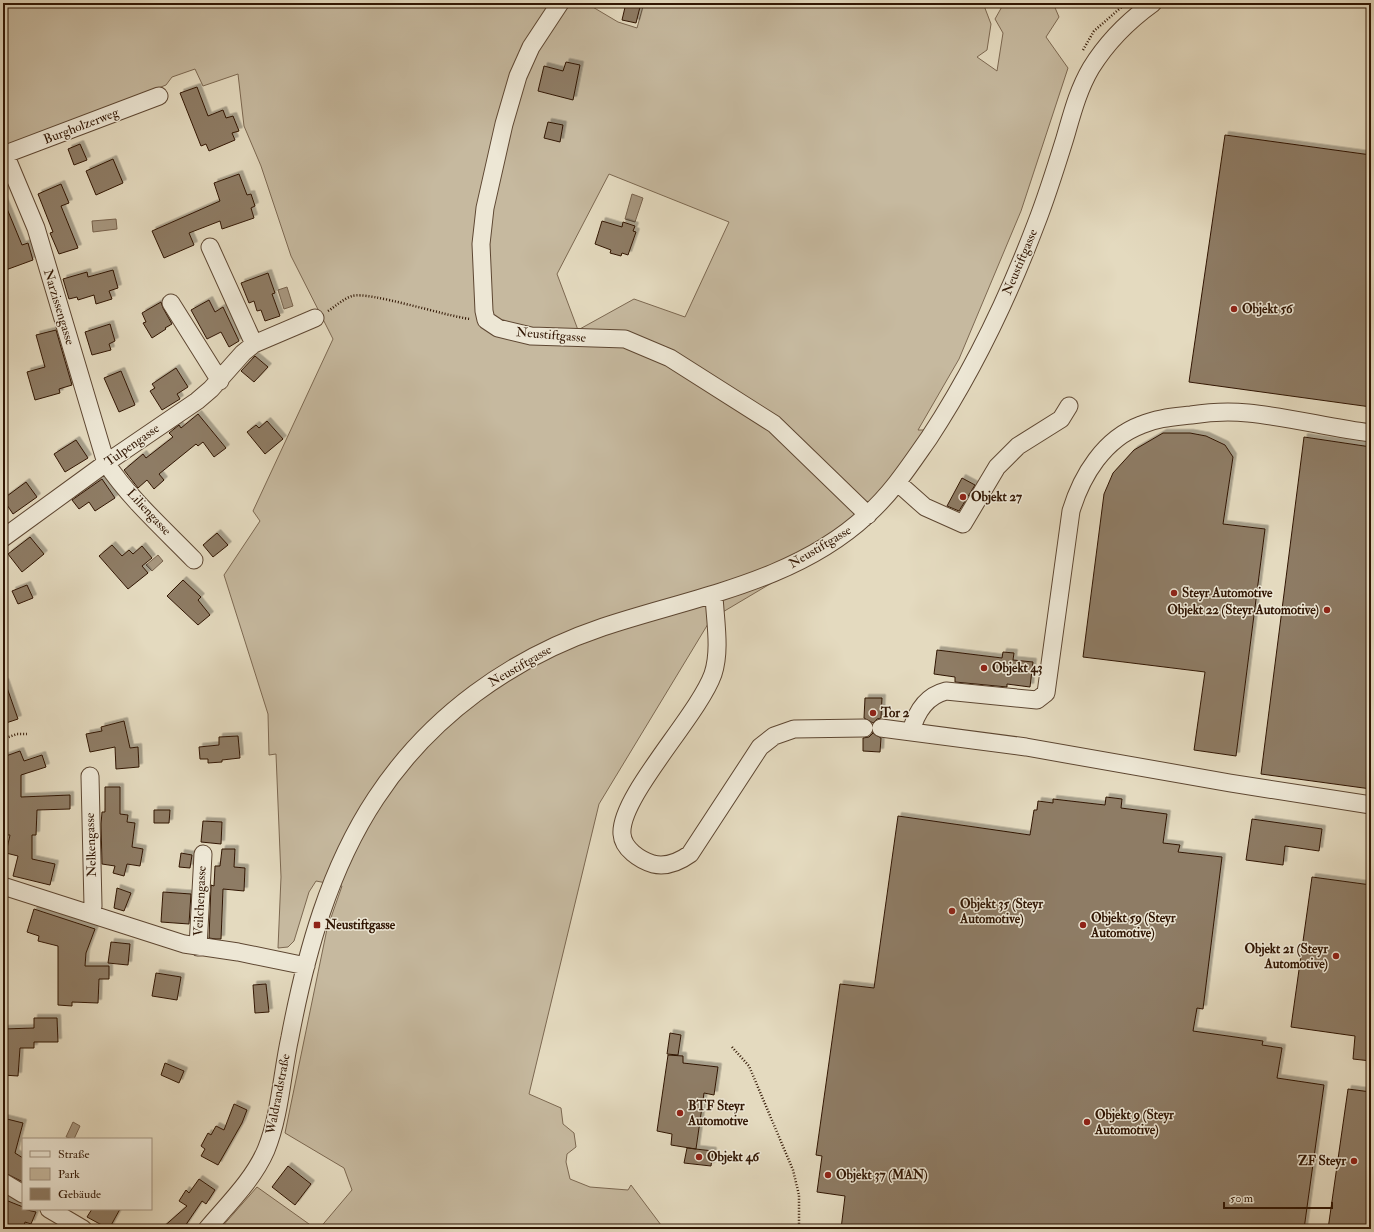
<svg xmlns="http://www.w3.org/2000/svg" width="1374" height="1232" font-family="'IM FELL Double Pica',serif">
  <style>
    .green { fill: #c6b99f; stroke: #7c6851; fill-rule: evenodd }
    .water { fill: #a7977f; stroke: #78634d }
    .building { fill: #8e7c65; stroke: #311603; filter: url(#shadow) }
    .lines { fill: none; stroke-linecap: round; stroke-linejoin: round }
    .minor-casing { stroke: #5e4732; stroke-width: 19 }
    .path { stroke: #311603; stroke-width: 2.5; stroke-dasharray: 1 2; stroke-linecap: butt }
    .minor { stroke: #ede7d5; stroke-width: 17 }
    .poi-dot { fill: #8f2418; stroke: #ede7d5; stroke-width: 1.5 }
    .labels { text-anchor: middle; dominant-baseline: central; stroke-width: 3; stroke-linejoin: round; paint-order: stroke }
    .street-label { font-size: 13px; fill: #311603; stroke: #ede7d5 }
    .poi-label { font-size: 13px; font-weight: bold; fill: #311603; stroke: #ede7d5; text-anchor: start }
  </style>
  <defs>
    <filter id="shadow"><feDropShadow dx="3.5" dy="-3.5" stdDeviation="0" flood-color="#0004"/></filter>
  </defs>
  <rect width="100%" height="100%" fill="#e4dabf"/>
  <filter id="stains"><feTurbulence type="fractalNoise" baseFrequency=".005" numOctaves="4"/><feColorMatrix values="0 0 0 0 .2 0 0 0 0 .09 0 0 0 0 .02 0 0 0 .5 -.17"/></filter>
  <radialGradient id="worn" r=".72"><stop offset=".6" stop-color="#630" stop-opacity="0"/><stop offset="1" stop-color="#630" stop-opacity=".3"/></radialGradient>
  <path class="green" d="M3,3h583l32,19 19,6 7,-25h339l8,21 -4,26 -10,7 20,14 6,-38 -8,-14 9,-16h49l6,14 -13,20 22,31 -47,143 -62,148 -41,71h23l-70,94 -160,95 -112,185 -70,290 32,14 2,16 11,9 2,14 -9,7 -1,8 4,17 20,8 38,3 3,-5 33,44h-345l33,-39 -8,-22 -59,-35 42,-204 15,-43 -26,-5 -7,11 -15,49 -6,6 -10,1 3,-71 -5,-123 -7,1 -1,-41 -44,-139 36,-54 -7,-10 80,-172 -42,-83 -30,-90 -17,-40 -6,-52 -35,12 -8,-17 -23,8 -6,8 -163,64zM609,174l120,48 -44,95 -51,-18 -56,31 -21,-56z
    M257,1187l59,42h-96z"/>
  <path class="water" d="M632,194l11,4 -8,24 -10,-3z
    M116,219l1,10 -24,3 -1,-11z
    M287,287l6,19 -9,3 -6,-19z
    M158,555l5,6 -11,10 -6,-6z
    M73,1122l7,4 -6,13 -8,-2z"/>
  <path class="building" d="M626,3h15l-5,20 -14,-3z
    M566,62l14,3 -7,35 -35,-9 6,-25 19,5z
    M197,87l11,29 15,-6 3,8 7,-2 6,15 -7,2 3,7 -26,11 -3,-7 -5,2 -21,-53z
    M548,122l15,3 -3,17 -16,-4z
    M1225,135l146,20v252l-182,-25z
    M80,144l7,16 -13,5 -6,-16z
    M113,159l10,24 -27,12 -10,-24z
    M239,174l8,21 4,-1 4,12 -4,2 3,10 -32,11 -2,-8 -31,12 5,12 -30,13 -12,-27 68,-30 -6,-18z
    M61,184l8,19 -8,3 17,42 -19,6 -9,-21 3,-1 -15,-38z
    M3,199l19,46 6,-2 5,17 -30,11z
    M602,221l20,6 1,-5 12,4 -2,5 3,1 -8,23 -6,-2 -1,3 -11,-3 1,-3 -16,-6z
    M113,270l5,18 -9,3 3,8 -16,5 -2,-9 -16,5 -1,-3 -8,2 -6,-20 24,-7 1,5z
    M268,273l7,20 -3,1 8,22 -15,5 -4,-11 -4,1 -3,-10 -5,2 -8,-20z
    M209,300l6,12 8,-5 16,34 -10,6 -8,-15 -14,7 -16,-29z
    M161,302l2,6 9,16 -7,4 1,1 -14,9 -9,-15 3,-1 -4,-9z
    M110,324l5,17 -6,3 2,6 -19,5 -7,-23z
    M56,330l16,55 -13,4 1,4 -25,7 -8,-28 18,-5 -9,-32z
    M255,356l13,11 -14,15 -13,-11z
    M176,368l12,19 -11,7 3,5 -18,11 -12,-19 5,-3 -3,-4z
    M121,371l14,34 -16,7 -15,-34z
    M198,414l28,34 -12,9 -11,-15 -5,4 -2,-2 -37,30 5,6 -10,9 -7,-9 -9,8 -14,-18 19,-16 3,4 27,-21 -4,-4 10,-8 2,3z
    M267,421l16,18 -18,15 -18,-22 9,-7 3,3z
    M1163,433h27l16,3 19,9 8,12 -10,67 42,5 -29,227 -42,-6 11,-78 -122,-15 21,-163 9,-21 21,-23z
    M1304,437l67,10v342l-110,-15z
    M76,440l12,18 -23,14 -11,-18z
    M962,478l13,7 -16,26 -12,-5z
    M102,479l13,19 -20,13 -6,-9 -10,7 -7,-9z
    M26,482l11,15 -24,17 -10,-15z
    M217,533l11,12 -15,12 -10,-12z
    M30,537l14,17 -22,18 -14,-18z
    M112,545l10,11 7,-6 4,4 9,-8 10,12 -10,8 6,7 -20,16 -29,-33z
    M183,580l18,17 -3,3 12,15 -12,10 -31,-29z
    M27,585l6,13 -15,6 -6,-13z
    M937,650l65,8 1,-6 11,1 -1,7 20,2 -3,25 -23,-3v3l-52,-5v-5l-21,-3z
    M3,682h2l13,37 -15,5z
    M865,698h17l-1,20 -4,1 -4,4 -9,-5z
    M124,721l6,27 8,-1 1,20 -23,2 -1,-22 -25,5 -4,-18 16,-3 -1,-4z
    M873,733l8,5 -1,14 -17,-1v-13l6,-1z
    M238,736l2,22 -18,2v2l-14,1v-4h-8l-1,-12 20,-2v-8z
    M20,751l4,10 18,-6 4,12 -25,8v22l49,-2v14l-33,1 -1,25h-4v24l23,5 -5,21 -37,-9 5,-20 -12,-3 4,-18h-5l2,-46 -4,-11v-21z
    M105,787h15v27l8,1 -1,7 8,1 -3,24 11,2 -3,17 -13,-2 -3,12 -11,-3 2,-7 -13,-2 -1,-40 1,-12h3z
    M1106,797l16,2 -1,9 46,6 -4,29 17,2 -2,7 44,5 -19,152 -6,-1 -4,23 70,10 -1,4 20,3 -5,30 47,7 -20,144h-463l4,-33 -28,-4 5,-36 -6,-1 24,-171 34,4 24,-172 132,19 4,-25h3l1,-9 15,2v-4l52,6z
    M154,810h16l-1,13h-15z
    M1252,819l70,10 -3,22 -34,-5 -2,19 -37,-5z
    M203,821l19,1 -1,22 -20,-2z
    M222,849h13l-1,18 11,1 -1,23 -21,-2 -2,50h-5l-7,-1 2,-53 3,1 1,-20h5z
    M181,853l11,2 -2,13 -11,-1z
    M1312,877l59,8v176l-18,-2 2,-23 -64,-9z
    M117,888l14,5 -7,18 -10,-3z
    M163,892l28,2 -2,30 -28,-2z
    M34,909l61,20 -9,24 -1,13h24v13h-10l-1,24 -26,-1v4l-14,-1v-59l-20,-5 1,-5 -12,-4z
    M111,942l19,2 -2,21 -20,-2z
    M156,973l25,4 -4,23 -25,-4z
    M266,984l3,28 -14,1 -2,-28z
    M34,1018h23l1,24h-24v6h-14l-2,28 -15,-1v-46l31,-1z
    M670,1033l11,2 -3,20 -11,-1z
    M668,1055l15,1v7l35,4 -4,28 -10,-2 -8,56 -25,-4 1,-11 -15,-3z
    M165,1063l19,8 -5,12 -18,-8z
    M1348,1089l23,3v137h-43z
    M234,1104l13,6 -5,13 -24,42 -17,-9 4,-7 -4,-3 7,-13 3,2 5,-9 8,4z
    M3,1118l20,5 -8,30 8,5v24l-20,-10z
    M687,1148l26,3 -2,15 -27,-3z
    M288,1166l23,18 -16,21 -23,-18z
    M199,1179l16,11 -9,14 -4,-3 -19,28h-22l26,-23 -8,-5 7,-11 3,3z
    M3,1199l20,8v2l13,3 -5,12 -6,-2 -2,7h-20z
    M92,1209h28l-11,20 -22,-12z"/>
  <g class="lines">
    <defs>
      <path id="minor" d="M560,3l-29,44 -13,29 -14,48 -19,84 -4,36 3,67 2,9 12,8 33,8 94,3 45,19 104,66 94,91
        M5,154l31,74 70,235c24,36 58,66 88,97
        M3,155l156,-59
        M210,247l44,97
        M171,303l49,78
        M898,483l27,24 38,17 34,-57 21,-21 43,-27 8,-13
        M3,538l103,-75 91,-62 14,-12 32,-36 11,-9 61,-26
        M714,595c1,25 7,55 -1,79 -15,42 -94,123 -91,160 1,15 18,26 31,30 13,3 26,-2 37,-10l70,-107 14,-11 20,-7 70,-1
        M881,728l145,19 204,36 141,22
        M911,732c5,-20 15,-36 35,-41l91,9 9,-7 25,-182c11,-36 33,-72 70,-86 16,-7 33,-8 50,-10 19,-3 38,-4 57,-2 42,4 82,15 123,20
        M90,776l3,130 -2,7
        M3,886l181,58 54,8 68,14
        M198,947l5,-93
        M3,1182l20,12
        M49,1209l34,20
        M207,1229c21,-25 46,-49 59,-79 14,-34 16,-77 24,-113 16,-84 39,-168 86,-239 54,-82 135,-140 227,-171 90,-30 192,-45 264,-112 25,-22 43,-50 62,-77 44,-67 79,-140 107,-214 11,-28 20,-57 29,-86 7,-24 13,-48 26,-70 16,-26 37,-47 62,-65"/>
    </defs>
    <use href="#minor" class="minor-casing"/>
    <path class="path" d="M1083,50l11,-19 31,-27
      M328,311c8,-5 15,-12 24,-15 17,-5 93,20 118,23
      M3,739l14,-5h10
      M732,1047l17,19 44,104 6,25v34"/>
    <use href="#minor" class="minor"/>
  </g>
  <g class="poi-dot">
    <circle cx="1234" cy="309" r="4"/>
    <circle cx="963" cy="497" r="4"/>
    <circle cx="1174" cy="593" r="4"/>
    <circle cx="1327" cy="610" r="4"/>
    <circle cx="984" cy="668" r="4"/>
    <circle cx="873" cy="713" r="4"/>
    <circle cx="952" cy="911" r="4"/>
    <rect x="313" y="921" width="8" height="8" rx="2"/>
    <circle cx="1083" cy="925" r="4"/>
    <circle cx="1336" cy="956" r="4"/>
    <circle cx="680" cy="1113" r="4"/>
    <circle cx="1087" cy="1122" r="4"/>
    <circle cx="699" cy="1157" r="4"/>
    <circle cx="1354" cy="1161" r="4"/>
    <circle cx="828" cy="1175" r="4"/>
  </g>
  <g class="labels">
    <g class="street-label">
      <text transform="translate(81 126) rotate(-21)">Burgholzerweg</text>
      <text transform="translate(1020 262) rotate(-67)">Neustiftgasse</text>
      <text transform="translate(59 307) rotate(73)">Narzissengasse</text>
      <text transform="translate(551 335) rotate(5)">Neustiftgasse</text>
      <text transform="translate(132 445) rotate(-35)">Tulpengasse</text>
      <text transform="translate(149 512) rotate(47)">Liliengasse</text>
      <text transform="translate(820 547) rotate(-31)">Neustiftgasse</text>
      <text transform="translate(520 666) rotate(-30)">Neustiftgasse</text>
      <text transform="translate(91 845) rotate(-92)">Nelkengasse</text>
      <text transform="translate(200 901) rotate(-87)">Veilchengasse</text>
      <text transform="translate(278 1094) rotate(-79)">Waldrandstraße</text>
    </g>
    <g class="poi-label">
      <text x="1242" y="309">Objekt 56</text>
      <text x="971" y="497">Objekt 27</text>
      <text x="1182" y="593">Steyr Automotive</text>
      <text x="1319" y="610" text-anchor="end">Objekt 22 (Steyr Automotive)</text>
      <text x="992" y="668">Objekt 43</text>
      <text x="881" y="713">Tor 2</text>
      <text x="960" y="904">Objekt 35 (Steyr<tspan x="960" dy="15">Automotive)</tspan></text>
      <text x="1091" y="918">Objekt 59 (Steyr<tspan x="1091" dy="15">Automotive)</tspan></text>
      <text x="325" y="925">Neustiftgasse</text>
      <text x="1328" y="949" text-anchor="end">Objekt 21 (Steyr<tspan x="1328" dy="15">Automotive)</tspan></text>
      <text x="688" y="1106">BTF Steyr<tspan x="688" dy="15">Automotive</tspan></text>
      <text x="1095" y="1115">Objekt 9 (Steyr<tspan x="1095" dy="15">Automotive)</tspan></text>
      <text x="707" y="1157">Objekt 46</text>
      <text x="1346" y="1161" text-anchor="end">ZF Steyr</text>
      <text x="836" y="1175">Objekt 37 (MAN)</text>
    </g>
  </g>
  <rect width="1374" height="1232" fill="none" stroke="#e4dabf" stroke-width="16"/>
  <rect x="4" y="4" width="1366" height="1224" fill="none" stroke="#311603" stroke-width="2"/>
  <rect x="8" y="8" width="1358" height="1216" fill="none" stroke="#311603"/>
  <rect x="22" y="1138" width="130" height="72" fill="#ede7d5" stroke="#a29381"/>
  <rect x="30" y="1151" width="20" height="6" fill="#ede7d5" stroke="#a29381"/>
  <text x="58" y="1158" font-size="12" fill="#311603">Straße</text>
  <rect x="30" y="1168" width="20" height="12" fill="#c6b99f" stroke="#a29381"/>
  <text x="58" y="1178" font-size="12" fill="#311603">Park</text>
  <rect x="30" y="1188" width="20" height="12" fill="#8e7c65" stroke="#a29381"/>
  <text x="58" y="1198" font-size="12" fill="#311603">Gebäude</text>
  <path d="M1224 1202v6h108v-6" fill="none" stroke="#311603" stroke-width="2"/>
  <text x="1230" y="1202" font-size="12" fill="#311603" stroke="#ede7d5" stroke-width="3" paint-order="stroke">50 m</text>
  <rect width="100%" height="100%" filter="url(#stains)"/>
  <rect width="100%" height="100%" fill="url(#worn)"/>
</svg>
